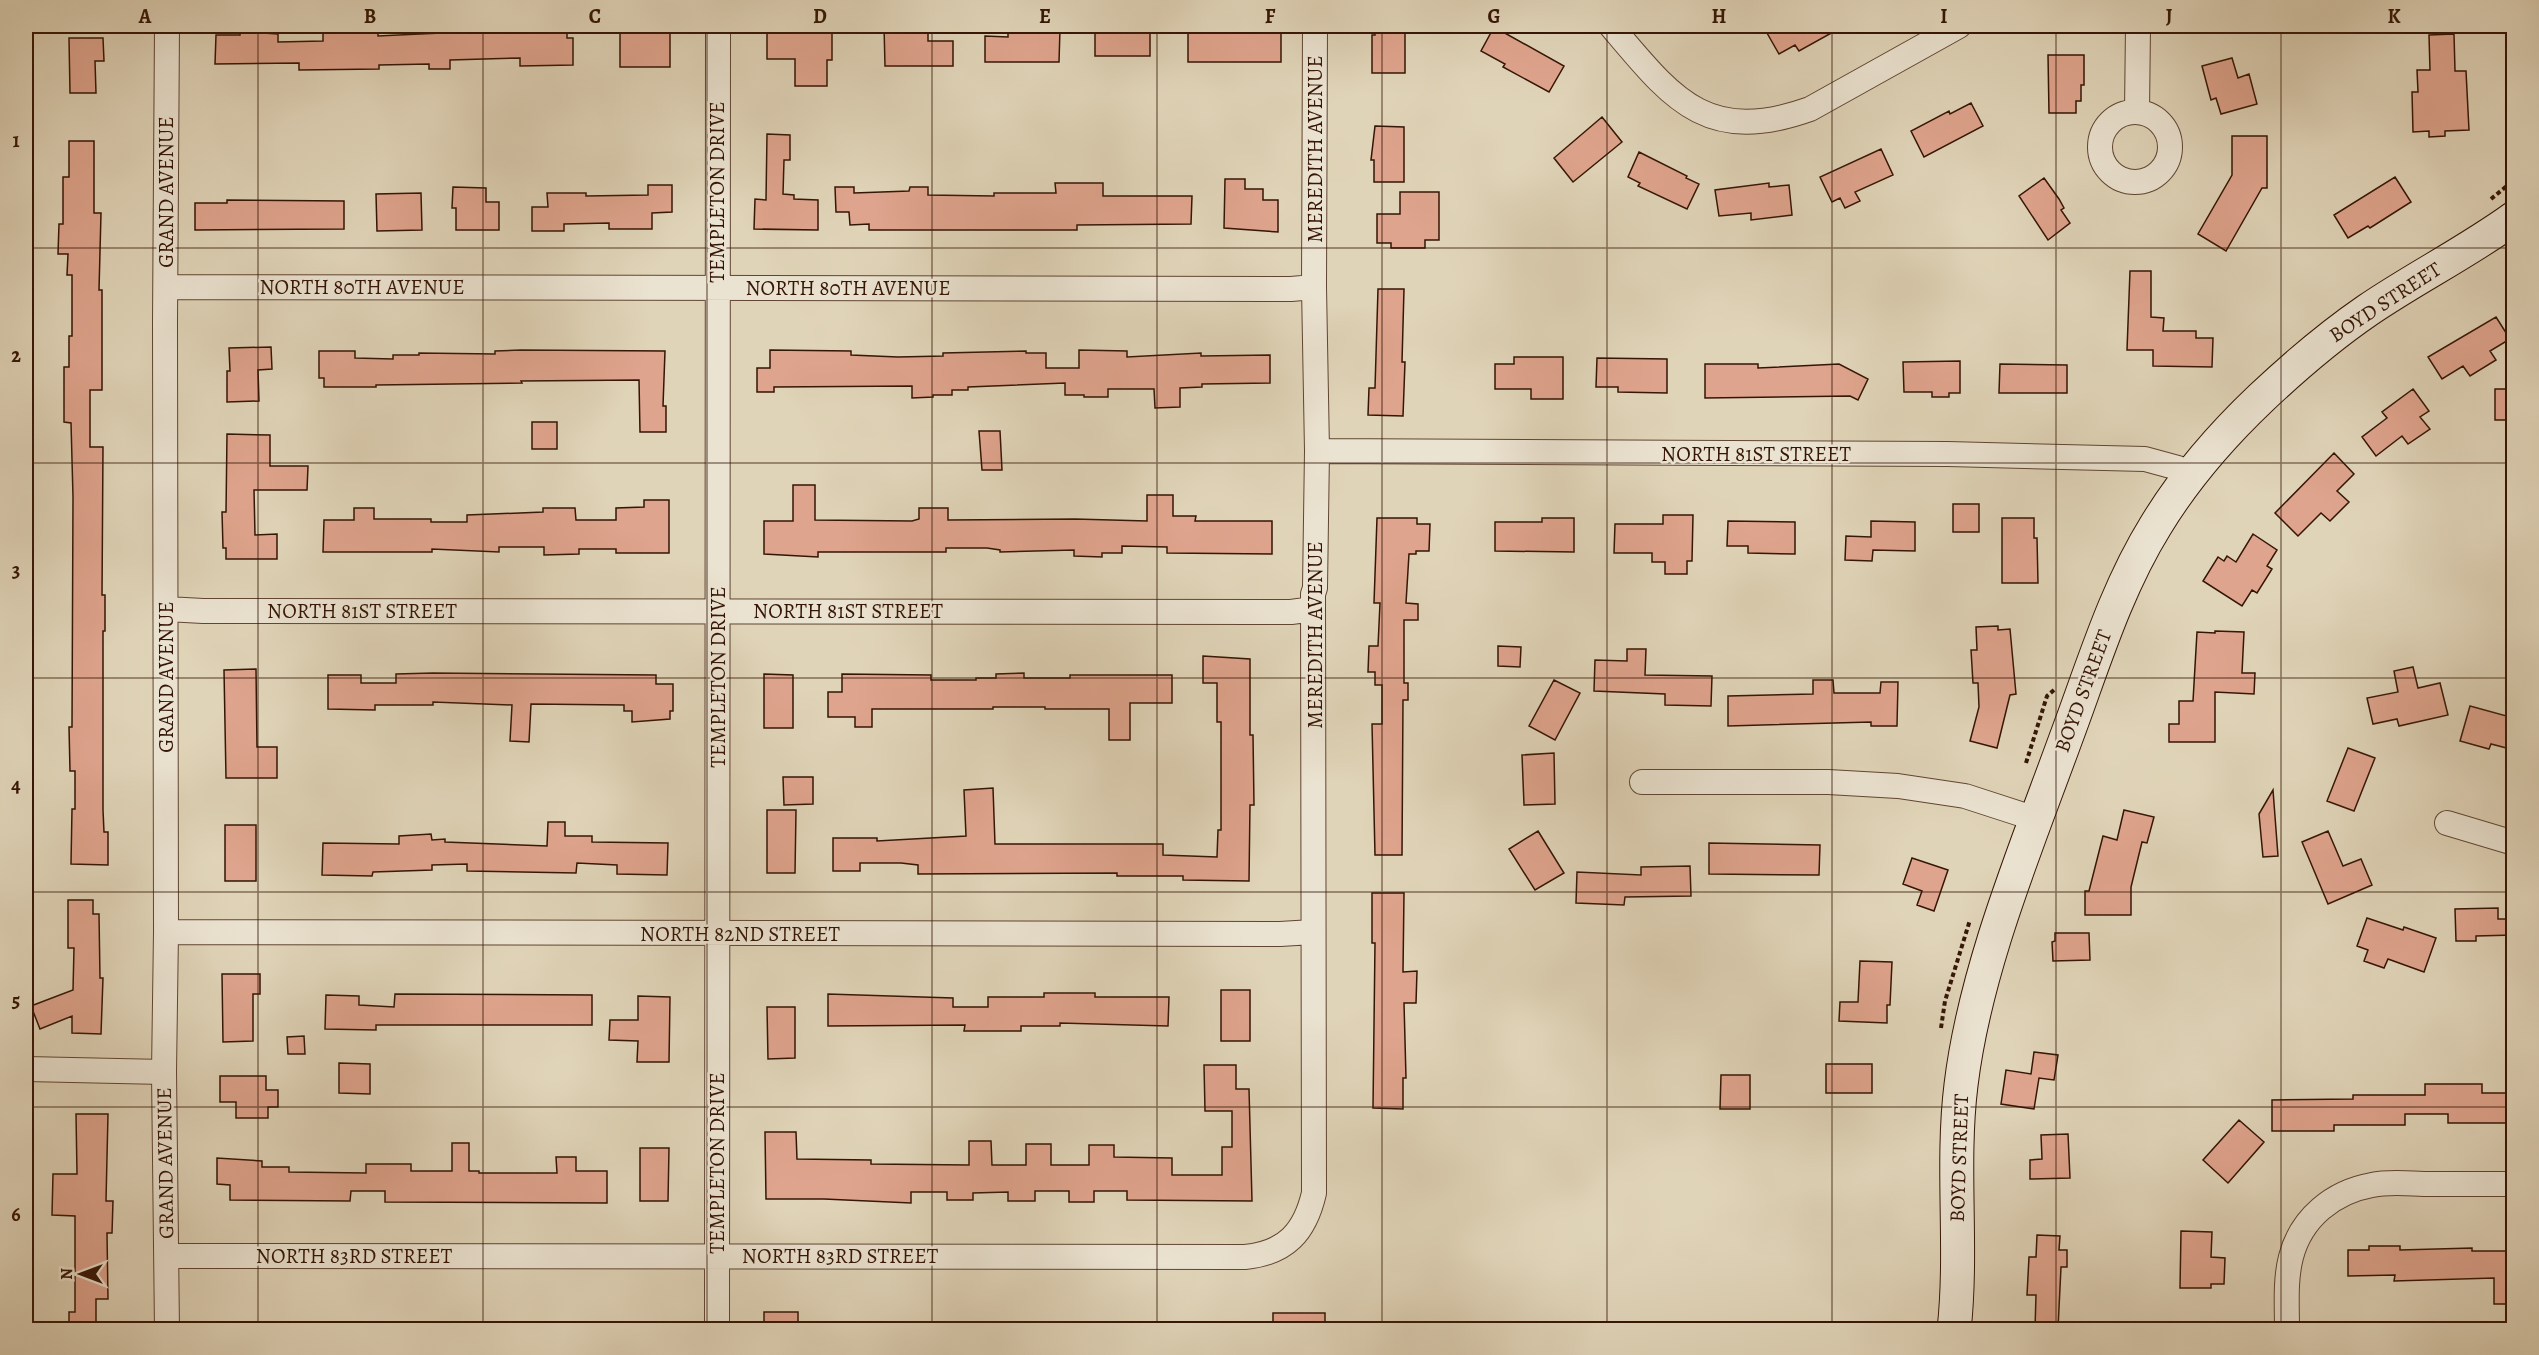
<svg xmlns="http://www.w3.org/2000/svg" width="2539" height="1355" font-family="Alegreya,serif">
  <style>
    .building { fill: #dfa48d; stroke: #351505; stroke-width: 1.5 }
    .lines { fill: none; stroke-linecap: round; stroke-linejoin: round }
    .street-casing { stroke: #604532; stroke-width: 26 }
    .secondary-casing { stroke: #351505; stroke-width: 35 }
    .path { stroke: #351505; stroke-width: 4; stroke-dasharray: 4.5 3; stroke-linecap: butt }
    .street { stroke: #ebe3d1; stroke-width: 24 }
    .secondary { stroke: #ebe3d1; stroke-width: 33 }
    .grid { fill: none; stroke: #351505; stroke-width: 1.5; stroke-opacity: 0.55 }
    .labels { text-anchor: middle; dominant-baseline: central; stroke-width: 5; stroke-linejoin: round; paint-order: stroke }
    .street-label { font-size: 21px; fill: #351505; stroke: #ebe3d1 }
    .neatline { fill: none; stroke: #351505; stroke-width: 2 }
    .grid-label { font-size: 20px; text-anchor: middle; font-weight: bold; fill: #351505 }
  </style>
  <rect width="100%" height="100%" fill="#e0d4b8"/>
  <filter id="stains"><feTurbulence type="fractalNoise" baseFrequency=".00333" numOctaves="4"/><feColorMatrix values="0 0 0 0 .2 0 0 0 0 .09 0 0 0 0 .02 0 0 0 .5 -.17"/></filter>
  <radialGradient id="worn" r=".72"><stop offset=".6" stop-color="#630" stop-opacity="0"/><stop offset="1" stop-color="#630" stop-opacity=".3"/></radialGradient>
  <path class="building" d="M884,26h22v7h22v8h25v25h-68z
    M1150,26v30h-55v-29z
    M1375,26h30v47h-33v-38h3z
    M1763,26h81l-45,25 -4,-6 -16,9z
    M547,27v4h20v7h6v27l-53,1v-8l-70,2v9h-21v-5l-50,1v4l-80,1v-7l-84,1 1,-29h24v-7l25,1 -1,4 14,1v8l45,-1v-8l17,-1v-3l38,-1v8l63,-3v-4z
    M1188,27h38v5h55v30h-93z
    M1494,27l70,39 -15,26 -46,-25 2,-3 -24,-13z
    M1023,28l37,1 -1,33h-74v-26l23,1v-7z
    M832,29v31h-5v26h-32v-27h-28v-29z
    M620,30h50v37h-50z
    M2454,34l1,37h11l3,59 -24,1v5l-16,1v-6l-16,1 -1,-40h6l-1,-22h13l-1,-35z
    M69,38h34l1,23h-9l1,32h-26z
    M2048,55h36v30h-3v16h-5v12h-27z
    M2232,58l6,20 11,-4 8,30 -36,10 -5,-16 -5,2 -9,-34z
    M1971,103l12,23 -59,31 -13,-26 38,-20 1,3z
    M1602,117l20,25 -49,40 -19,-24z
    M1375,126l29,1v55h-30v-22h-3z
    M767,134l23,1v25h-6l-1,34 11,1v4l24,1v30l-64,-1 1,-30 11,1z
    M2232,136h35v52h-5l-36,63 -28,-17 34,-59z
    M69,141h25v72h7l-2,77h3v100h-12v57h13l-1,148h3v36h-2v179l1,22h4v33l-37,-1 1,-55h3v-38h-5l-1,-44h3l1,-230 -2,-74 -7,-1v-55h5v-31h3v-61h-5l1,-21h-10l1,-30h4v-47h6z
    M1881,149l12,26 -38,17 5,9 -15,7 -5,-10 -8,4 -12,-25z
    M1639,152l48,24 -1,2 13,6 -12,25 -49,-23 2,-3 -12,-6z
    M2395,177l16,25 -41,26 -2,-2 -20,12 -14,-23z
    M2044,178l15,21 5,9 -3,2 9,13 -22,17 -29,-44z
    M1225,179h20v10h18v11h15v32l-54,-4z
    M1055,183h48v13h89l-1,28 -114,1v5h-208v-6l-19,1 -1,-13h-13l-1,-25h19v6l55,-2 1,-4h18v8l66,1v-3h62z
    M1769,183v4l20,-2 3,30 -41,5v-7l-32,3 -4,-26z
    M648,185h24v27l-20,1v16h-43v-6l-45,1v7h-32v-24h16l-1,-14h39v3l62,-1z
    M453,187l33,1v14h13v28h-43v-22h-4z
    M1400,192h39v48h-14v8h-34v-5h-14v-29h23z
    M421,193l1,37 -45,1 -1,-37z
    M227,200l117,1v28l-149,1v-27h32z
    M2130,271h21v46l13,1 -1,13h33v7h17l-1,29 -59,-1v-16h-26z
    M1378,289h26l-2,73h3l-2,54 -35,-1 1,-27h6z
    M2496,317l14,22 -20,12 6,9 -26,16 -7,-10 -21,13 -14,-22z
    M271,347l1,22 -14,1 1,31 -32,1v-31h3l-1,-23z
    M521,350l144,1 -2,55h3v26h-26l-1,-52 -118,1 1,2 -146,2v2h-52v-9h-5v-27h36v7l38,1v-4h26v-2l76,1v-3z
    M770,350l81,1v4l47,2 45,-1v-3l83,-2v2h20v15h33v-18l48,1v6l74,-4v3l69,-1v28l-68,1v3l-22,1v19l-25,1 -1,-19h-46v8h-24v-2h-19v-12l-97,4v3h-16v5h-19v2l-21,1v-12l-138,1v5h-17v-24h13z
    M1514,357h49v42h-32v-10h-36v-25h19z
    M1597,358l70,1v34l-49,-1v-5h-22z
    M1960,361v32h-11v4h-17v-5h-28l-1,-30z
    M1705,364h53v4l81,-4 29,15 -10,21 -8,-4 -145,2z
    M2000,364l67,1v28h-68z
    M2413,389l16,22 -9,6 10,12 -22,15 -6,-8 -26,20 -14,-19 25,-19 -5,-6z
    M2495,389h19v31h-19z
    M532,422h25v27h-25z
    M979,431h21l2,39h-20z
    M227,434l43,1v31h38l-1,24h-53l1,45 22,-1v25h-51v-11h-3l-1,-36h4z
    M2334,453l20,21 -17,17 12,11 -19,19 -9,-8 -23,23 -23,-23z
    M793,485h22v35l97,1 7,-2v-11h29v12l127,-1 72,2v-26h26v21h23l-1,5h77v33l-105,-1v-6l-45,-1v7h-20v4l-28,-1v-6l-74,2v-2l-13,-2h-41v4h-128v5l-54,-3v-33h29z
    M644,500h25v53h-53v-4h-37v5l-35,1v-8h-45v5l-67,-3v3h-109l1,-32h30v-12h20v11h57v3h36v-7l76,-3v-4h32l1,12h40v-12l28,-1z
    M1953,504h26v28h-26z
    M1663,515h30l-1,46h-5v13h-22v-12h-13v-9h-38l1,-29h48z
    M1377,518h40v6h13l-1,27h-13v3h-7l-3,49 12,1v16h-14v63h4v17h-5l-1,155h-27l-3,-131h10v-39h-7v-13h-7l1,-26h9l2,-43h-6z
    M1542,518h32v34l-79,-1v-29h47z
    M2002,518h32v20h3l1,45h-36z
    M1728,521l67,1v32l-47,-1v-7h-21z
    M1871,521l44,1v29l-42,-1 -1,11 -27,-1 1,-24 25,1z
    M2253,534l24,16 -10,16 5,3 -15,24 -5,-3 -10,16 -39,-25 15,-24 6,4 3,-5 9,6z
    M1998,626v4l12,-1 6,65 -6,1 -13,53 -27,-7 9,-34 -1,-24h-5l-2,-33h6l-1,-23z
    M2215,631l29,1 -2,41h13l-1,21 -39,-2v50h-46v-18h10v-23h14l4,-69 18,1z
    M1498,646l23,1 -1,20 -22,-1z
    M1627,649h19l-1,26 67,1 -1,30 -46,-1v-11l-71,-3 1,-31 32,1z
    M1203,656l47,3v76h3l1,70h-4l-1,76 -66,-1v-4h-66v-3l-199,1v-9l-17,-2h-41v8h-27v-33h44v3l89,-5 -2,-46 29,-2 2,56h168v11l54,2 1,-27h3v-108h-4v-39h-14z
    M2413,667l5,21 22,-5 8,32 -49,11 -2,-7 -24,5 -6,-26 31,-6 -4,-21z
    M256,669l1,78h20v31h-51l-2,-108z
    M433,673l223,2v9h17v27h-3v8l-38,3v-11h-8v-6l-93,-1 -2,38 -19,-1 2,-36 -79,-3v3h-58v5l-47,-1v-34h33v8h35v-9z
    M1024,673v5h46v-3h102v28h-42v37h-21v-31h-64v-2h-52v2h-121v18h-17v-10h-27v-25h14v-18l89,1v5h45v-2h20v-4z
    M764,674l29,1v53h-29z
    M1554,680l26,13 -25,47 -26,-14z
    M1813,680h20l1,13h46l1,-11h17l-1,44h-26v-4l-143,4v-30l85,-2z
    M2470,706l44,12v32l-23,-6 -2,5 -29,-8z
    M2348,748l27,10 -21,53 -27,-10z
    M1554,753l1,51 -31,1 -2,-50z
    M783,777h30v27l-29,1z
    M2273,790l5,66 -15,1 -4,-43z
    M767,810h29l-1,63h-28z
    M2124,810l30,7 -7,26 -5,-1 -11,45v28h-46v-24h4l14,-55 14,4z
    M548,822h17v14h27v6l76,1 -1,32 -50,-1v-9l-40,-2 -1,10 -109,-2v-7l-35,1v5l-59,2 -1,4 -50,-1 1,-32 76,1v-8l32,-2 1,6 13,-1v3l102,4z
    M225,825h31v56h-31z
    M1538,831l26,42 -29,17 -26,-41z
    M2328,831l15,35 18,-7 11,26 -44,19 -26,-62z
    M1709,843l111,2 -1,30 -110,-1z
    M1912,858l36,12 -14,41 -17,-6 5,-14 -19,-7z
    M1690,866l1,30 -66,1 -1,8 -48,-2 1,-31 64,3v-8z
    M1372,893h32l-1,79 14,-1 -1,32h-12l2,75h-3v31l-30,-1 2,-165h-3z
    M68,900h25v14h6l1,64h3l-2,56 -29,-1v-17l-32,13 -9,-23 42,-16 1,-42h-6z
    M2498,908v11h16v16l-38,1v5h-20l-1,-32z
    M2367,918l36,12 1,-3 32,11 -12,34 -36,-13 -4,9 -20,-7 4,-11 -11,-4z
    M2055,933h34l1,27 -37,1 -1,-19 3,-1z
    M1860,961l32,1 -2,43h-3v18l-48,-2 1,-19h18z
    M222,974h38v20h-7v47l-30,1z
    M1221,990h29v51h-29z
    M1044,993h51v4h74l-1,29 -108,-3v3h-39v5h-57l1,-6 -137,1v-32l125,4v9h35v-10h56z
    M395,994l197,1v30h-216v5l-51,-1 1,-34 33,1v9l35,2z
    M638,996l32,1 -1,65h-32l1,-21 -29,-1 1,-20h28z
    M767,1007h28v51l-27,1z
    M304,1036l1,18h-17l-1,-17z
    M2034,1052l24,3 -4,25 -15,-2 -5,31 -33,-5 5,-34 25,4z
    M339,1063l31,1v30l-31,-1z
    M1826,1064h46v29h-46z
    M1204,1065h32v24h13l3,112 -125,-1v-9h-33v11h-25v-11h-34v10h-27v-9l-35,1v7h-26v-8h-36v11l-87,-4h-58l-1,-67h31l1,27 74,1v4l98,1v-24h22l1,24h34v-21h25v21h38v-20h25v12l58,1v17h50v-28h10v-36h-27z
    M1721,1075h29v34h-30z
    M220,1076h46v14h12v17h-10v11h-32v-16h-16z
    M2425,1084h57v9h32v30h-66v-9h-43v11h-71v6h-62v-31l81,-1v-4h72z
    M76,1114h32l-2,87h7l-1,32h-5l1,66h-12v30h-27v-17h6v-96l-23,-1 1,-41h24z
    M2239,1120l25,22 -36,41 -25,-23z
    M2068,1134l2,44 -40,1v-19l12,-1 -1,-24z
    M452,1143h17v28h10v2h78l-1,-16h20v14h31v32l-222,-1v-11h-34l-1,10 -120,-1v-15l-13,-1v-26l45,3v6h27v5l77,1v-9h45v7h41z
    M640,1148h29l-1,53h-28z
    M2181,1231l31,1 -1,25 14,1 -1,26h-13v4h-31z
    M2037,1235l23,1 -1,14h8v17h-6l-3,62h-23l1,-34h-9l2,-38h7z
    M2369,1246h31v4l72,-2v3h42v53h-20v-26l-100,3 1,-6 -47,1v-26h21z
    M764,1312h34v17h-34z
    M1273,1313h52v16h-52z"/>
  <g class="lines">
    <defs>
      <path id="street" d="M1611,26c61,72 95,120 199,83l149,-83
        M2137,112l1,-86
        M2100 147a35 35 0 1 1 70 0a35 35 0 1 1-70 0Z
        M167,287l1124,2 23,-2
        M1317,451l631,3 197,5 33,9 13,7
        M167,609l36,2 1088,1 22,-3
        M1642,782h186l70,4 67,10 71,23
        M2447,823l67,20
        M166,932l1114,2 33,-2
        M26,1069l138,3
        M167,1256l1078,1c41,-4 60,-25 69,-64l-1,-599 2,-6 2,-137 -3,-164 1,-261
        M167,1330l-3,-258 2,-140 -1,-609 2,-297
        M717,1330l1,-1304
        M2287,1330c0,-25 -2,-50 4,-73 10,-39 42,-65 81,-72 18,-4 40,-1 59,-1 28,0 55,0 83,0"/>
      <path id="secondary" d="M1954,1330c9,-81 -3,-164 7,-245 14,-116 65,-237 105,-347 27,-72 49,-147 90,-213 28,-46 66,-90 105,-127 34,-32 69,-62 107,-88 47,-32 99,-58 146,-92"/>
    </defs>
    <use href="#street" class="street-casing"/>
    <use href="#secondary" class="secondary-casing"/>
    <path class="path" d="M2491,199l23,-19
      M2026,763l21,-67 7,-6
      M1941,1028l4,-27 25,-81"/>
    <use href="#street" class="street"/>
    <use href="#secondary" class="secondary"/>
  </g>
  <path class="grid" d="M258,26v1304M483,26v1304M707,26v1304M932,26v1304M1157,26v1304M1382,26v1304M1607,26v1304M1832,26v1304M2056,26v1304M2281,26v1304M26,248h2488M26,463h2488M26,678h2488M26,892h2488M26,1107h2488"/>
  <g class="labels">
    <g class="street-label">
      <text transform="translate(1315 149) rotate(-90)">MEREDITH AVENUE</text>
      <text transform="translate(166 192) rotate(-90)">GRAND AVENUE</text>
      <text transform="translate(717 192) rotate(-90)">TEMPLETON DRIVE</text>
      <text x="362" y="287">NORTH 80TH AVENUE</text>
      <text x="848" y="288">NORTH 80TH AVENUE</text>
      <text transform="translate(2385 302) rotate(-33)">BOYD STREET</text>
      <text x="1756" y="454">NORTH 81ST STREET</text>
      <text x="362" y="611">NORTH 81ST STREET</text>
      <text x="848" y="611">NORTH 81ST STREET</text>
      <text transform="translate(1315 635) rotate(-90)">MEREDITH AVENUE</text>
      <text transform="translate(166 677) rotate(-90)">GRAND AVENUE</text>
      <text transform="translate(718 677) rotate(-90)">TEMPLETON DRIVE</text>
      <text transform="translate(2083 691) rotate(-70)">BOYD STREET</text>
      <text x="740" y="934">NORTH 82ND STREET</text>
      <text transform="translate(1959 1158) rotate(-88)">BOYD STREET</text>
      <text transform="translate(165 1163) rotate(-91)">GRAND AVENUE</text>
      <text transform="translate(717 1163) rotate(-90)">TEMPLETON DRIVE</text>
      <text x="354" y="1256">NORTH 83RD STREET</text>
      <text x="840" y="1256">NORTH 83RD STREET</text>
    </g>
  </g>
  <rect width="2539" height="1355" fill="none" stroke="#e0d4b8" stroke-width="66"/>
  <g transform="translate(81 1274) rotate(270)" stroke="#ebe3d1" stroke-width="4.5" paint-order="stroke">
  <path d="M0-4.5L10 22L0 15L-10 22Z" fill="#351505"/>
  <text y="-9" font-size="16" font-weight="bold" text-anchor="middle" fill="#351505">N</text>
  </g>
  <rect x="33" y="33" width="2473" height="1289" class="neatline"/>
  <g class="grid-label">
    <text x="145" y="23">A</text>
    <text x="370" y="23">B</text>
    <text x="595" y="23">C</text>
    <text x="820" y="23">D</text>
    <text x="1045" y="23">E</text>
    <text x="1270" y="23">F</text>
    <text x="1494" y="23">G</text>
    <text x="1719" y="23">H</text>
    <text x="1944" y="23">I</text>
    <text x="2169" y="23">J</text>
    <text x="2394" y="23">K</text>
    <text x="16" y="147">1</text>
    <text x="16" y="362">2</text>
    <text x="16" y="577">3</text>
    <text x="16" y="792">4</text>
    <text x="16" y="1007">5</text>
    <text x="16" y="1221">6</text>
  </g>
  <rect width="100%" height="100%" filter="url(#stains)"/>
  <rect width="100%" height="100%" fill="url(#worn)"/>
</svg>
